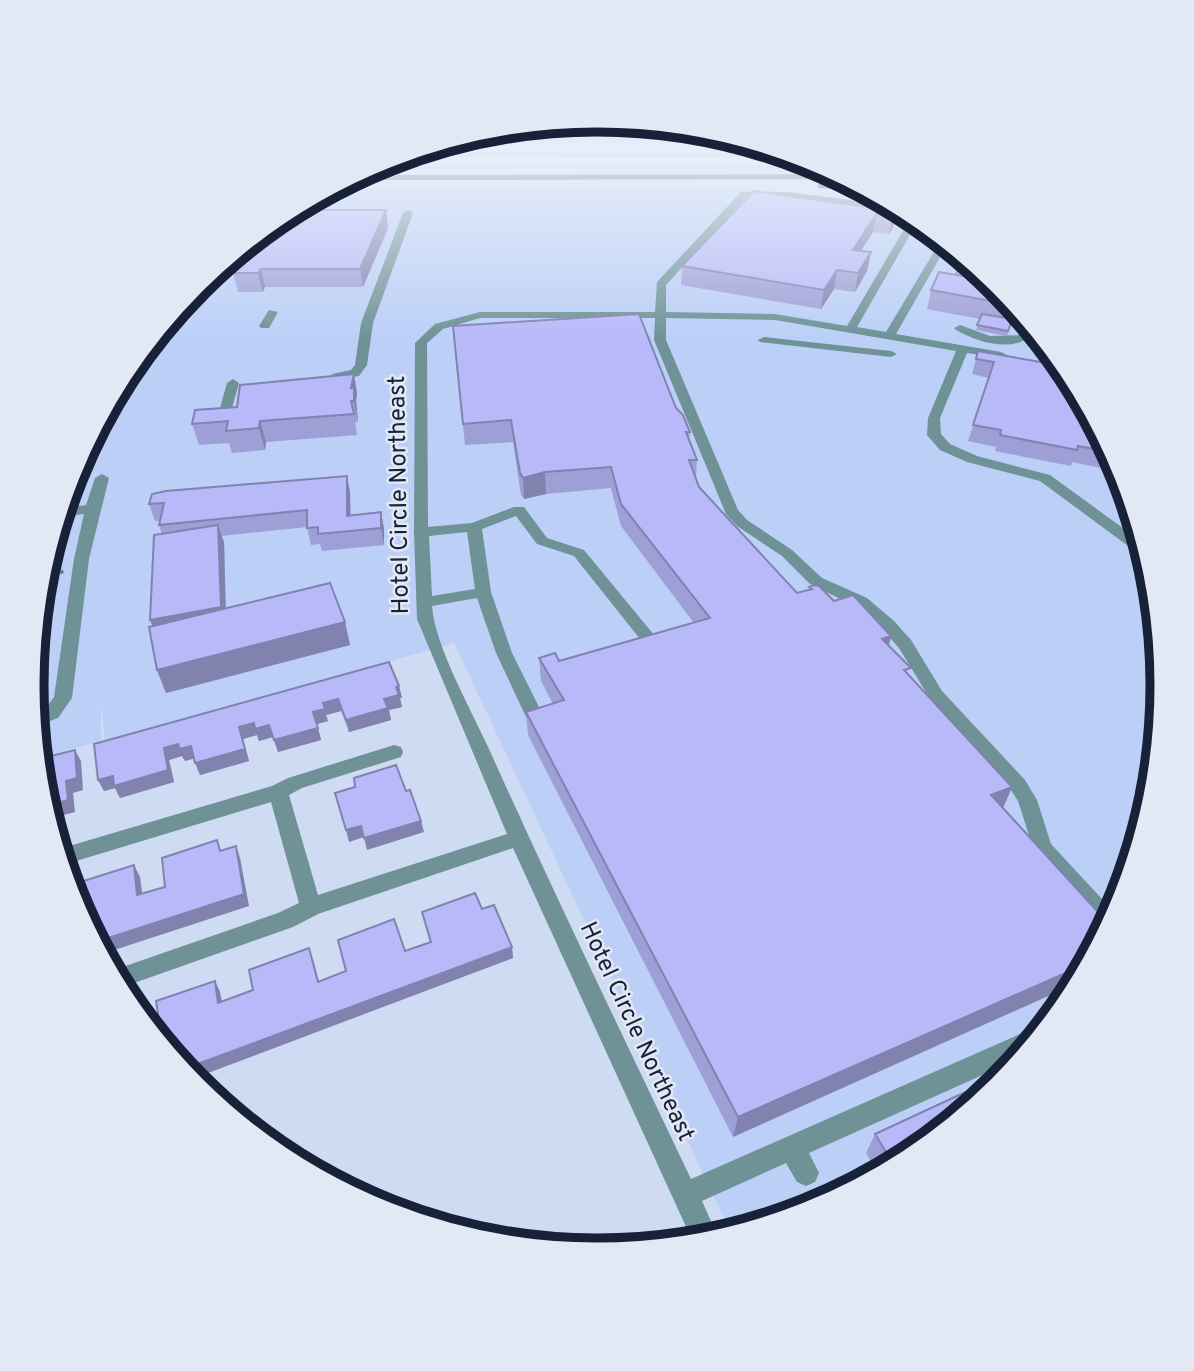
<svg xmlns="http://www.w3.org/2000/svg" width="1194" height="1371" font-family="Overpass,sans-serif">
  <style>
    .built { fill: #bbcff7 }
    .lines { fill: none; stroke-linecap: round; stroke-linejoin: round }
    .stream { stroke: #9dbbf7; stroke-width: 3.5 }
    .path { stroke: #6d788f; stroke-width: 3.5; stroke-dasharray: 3.5 3.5; stroke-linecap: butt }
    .minor { fill: #6e9296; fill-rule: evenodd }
    .highway { fill: #033c40; fill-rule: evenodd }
    .wall { fill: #9e9fd6 }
    .shaded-wall { fill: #8182ae }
    .building { fill: #b8b9f9; stroke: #8182ae; stroke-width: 2 }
    .labels { text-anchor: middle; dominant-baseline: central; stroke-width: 5; stroke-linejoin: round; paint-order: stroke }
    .street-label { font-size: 24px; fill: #172238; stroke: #e2e8f4 }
    .rim { fill: none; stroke: #172238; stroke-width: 9 }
  </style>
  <rect width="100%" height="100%" fill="#cfdbf3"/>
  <path class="built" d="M332,189l438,1 120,14 22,12 85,70 70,86 53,97 32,107 10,110 -10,110 -33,106 -52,98 -70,86 -86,70 -98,52 -82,25 -277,-590 -349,100 -4,-41v39l-62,17 -7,-73 10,-110 33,-106 52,-98 70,-86 86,-70z"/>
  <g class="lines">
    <path class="stream" d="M373,167h448"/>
    <path class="path" d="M42,583l20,-11 -15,-11"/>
    <path class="minor" d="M741,192h48l104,14 25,15 -61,106 29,5 55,-92 6,5 -51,89 105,18 6,3 -6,3 -34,-5 -27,65 1,16 9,10 27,12 73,19 92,67 4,13 -7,-1 -99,-73 -73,-19 -27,-12 -13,-15 1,-17 28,-67 -181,-31 -109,-2v22l72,170 9,10 45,30 30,28 45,20 27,23 17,19 31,51 83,89 12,20 14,44 63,68 -9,18 -70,-76 -17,-53 -7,-11 -81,-91 -31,-51 -17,-19 -27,-23 -45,-22 -28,-28 -45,-30 -11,-12 -72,-174 1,-22h-175l-37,11 -16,14 1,184 44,-4 42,-16h10l23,31 37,12 70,85 -8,5 -6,-1 -66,-83 -37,-12 -21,-28 -34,13 9,63 21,61 32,64 -3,5h-12l-3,-5 -30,-64 -19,-55 -45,8c3,41 40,105 57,143 65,145 134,287 202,430l336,-148 8,-3 7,2 -22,28 -211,95 10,20 -4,9 -9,4 -9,-4 -11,-19 -84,38 16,36 -25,5 -180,-394 -195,66 -25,13 -173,61 -9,-17 167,-58 21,-10 -28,-101 -208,63 -4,-16 213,-63 16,-8 106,-33 7,2 2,5 -2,5 -99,31 -13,7 29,100 189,-61 -90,-215 -3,-87 1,-189 20,-19 45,-12h175l2,-30zM746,197c32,0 141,5 163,24l-62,105 -72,-12 -109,-2v-27zM467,532l8,57 -43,7 -3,-60z
      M408,210l5,3 -40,110 -6,42 -8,11 -27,4v-6l19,-4 4,-5 6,-42 42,-110z
      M269,310l9,2 -9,16h-8l-2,-2z
      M960,325l30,11 32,-1 6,3c-20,14 -53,3 -72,-8l-2,-2z
      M764,337l127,14 6,3 -6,3 -131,-15 -2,-2z
      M233,379l6,4 -11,39 -6,4 -5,-1 -1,-3 11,-39z
      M102,474l7,4 -20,81 -17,139 -14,20 -22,8 -2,-13 12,-5 8,-11 20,-138 10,-45 -24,3 3,-9 23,-3 9,-27z"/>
    <path class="highway" d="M417,152l363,1 13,4 -391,-1z
      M834,174l10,5 -495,1 9,-5z
      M822,183l32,2 10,5 -46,-2v-4z"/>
  </g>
  <path class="wall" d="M754,191l142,20 -3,17 -4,6 -16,-2 -12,19 10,1 -4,19 -12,21 -21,-3 -13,20 -140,-24 1,-19z
    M386,210l2,18 -25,59h-98l-2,5h-25l-5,-19z
    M963,258l34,28 36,43 -22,-4 -4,11 -31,-6 4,-11 -53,-10 4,-19 25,-15z
    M453,326l223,82 14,24 -1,8 8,20 -1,19 3,8 98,106 12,-3v-3l82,49 -2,10 20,29 103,112 -9,21 -270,329 -205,-402 -2,-23 27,-8 -12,-23 -2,-23 20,3 135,-38 -73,-97 -10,-38 -65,6 -22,5 -3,-4 -8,-53 -48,3z
    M978,351l89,21 53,100 -48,-10 -1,4 -76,-15 1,-4 -28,-6 21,-63 -17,-4z
    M354,374l3,20 -1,6 2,22h-3l2,13 -91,7 -1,8 -33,3 -3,-10 -30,2 -7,-21 45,-17z
    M350,492v23l31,-3 3,17v16l-62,6 -2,-7 -9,1 -4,-18 -86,9 3,6 2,66 119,14 5,23 -184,48 -9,-23 -4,-44 -3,-6 12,-86 -3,-9v-4h-4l-6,-17z
    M399,686l3,12h-2l2,9 -13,3 2,10 -42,12 -8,-21 -15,4 2,6 -11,3 4,16 -43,12 -5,-15 -14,4 -2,-6 -14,4 6,22 -49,14 -6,-17 -9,3 -3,-5 -13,4 5,22 -54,16 -5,-10 -11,3 -6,-11 -4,-36z
    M482,909l30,38 1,11 -354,62 56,-39 5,11 2,10 31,-12 60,-31 6,22 111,-38 -8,-31z
    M875,1134l36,22 -33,17 -12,-20z"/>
  <path class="shaded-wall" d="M386,210l2,18 -25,59 -3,-18z
    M896,211l-3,17 -4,6 3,-17z
    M876,214l-3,18 -23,36 3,-18z
    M871,252l-4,19 -12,21 3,-19z
    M261,269l4,18 -2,5 -5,-19z
    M837,270l-3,19 -13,20 3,-19z
    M354,374l3,20 -1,6 2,22 -7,-34z
    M260,421l6,21 -1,8 -6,-22z
    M545,472l1,22 -22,5 -1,-21z
    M347,476l3,16 1,40 -4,-16z
    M381,512l3,17v16l-3,-17z
    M218,525l6,17 2,83 -69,12 -7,-17z
    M46,563l4,9 -8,4v-1z
    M345,622l5,23 -184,48 -9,-23z
    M891,636l-6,23 -3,-20z
    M399,686l3,12h-2l2,9 -13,3 2,10 -42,12 -3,-12 38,-21 12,-12z
    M338,699l3,12 -15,4 2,6 -11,3 -4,-12 10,-9z
    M254,723l15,2 4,12 -14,4 -2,-6 -14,4 6,22 -49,14 -5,-12 44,-36z
    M318,728l3,12 -43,12 -4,-12z
    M178,744l13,2 5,12 -11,3 -3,-5 -13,4 5,22 -54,16 -5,-10 -11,3 -6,-11 15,-4 51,-28z
    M75,750l6,11 2,29 -10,3 2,19 -26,7 -3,-13 20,-25z
    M1012,787l-10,23 -11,-15z
    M421,821l3,11 -57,18 -3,-12z
    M361,826l3,11 -15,5 -3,-12z
    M236,846l4,12 9,48 -147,48 -6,-12z
    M134,865l6,12 4,30 -7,-12z
    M512,947l1,11 -321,121 -8,-10z
    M1086,964l-11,20 -342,153 5,-20z
    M215,981l5,11 4,22 -6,-11z"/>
  <path class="building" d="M754,191l142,20 -4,6 -16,-3 -23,36 18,2 -13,21 -21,-3 -13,20 -142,-24z
    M292,210h94l-26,59h-99l-3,4h-25l24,-36 26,-22z
    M963,258l25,21 -32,-5z
    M939,272l52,9 6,5 16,19 -82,-15z
    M639,314l37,94 7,7 7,17h-4l11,28h-8l10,27 98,106 15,-4 -3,-2 5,-2 5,1 15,15 19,-6 38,41 -9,3 29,29 -7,2 108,117 -21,8 117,128 -22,41 -348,153 -212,-405 38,-12 -25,-42 16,-5 4,8 151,-43 -89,-114 -10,-37 -66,5 -22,6 -3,-5 -9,-53 -48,4 -10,-98z
    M982,314l30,5 -4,12 -31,-6z
    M978,351l85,15 4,6 43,80 -32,-6 -1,4 -77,-15 1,-5 -28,-5 21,-63 -18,-3z
    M354,374l-3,14 3,-1v14h-3l3,13 -94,7 -1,7 -33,3 2,-10 -36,3 3,-14 42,-3 3,-22z
    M347,476v40l34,-4v16l-63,6v-7l-11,1v-18l-148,15 5,-22 -15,1 3,-10 14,-3z
    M218,525l3,82 -71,13 4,-85z
    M330,583l15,39 -188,48 -8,-43z
    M389,662l10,24 -3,1 3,8 -15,4 4,9 -42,12 -8,-21 -15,4 2,6 -12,3 5,16 -44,12 -5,-15 -14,4 -1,-6 -15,4 6,22 -50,14 -4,-17 -11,3 -2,-5 -14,4 4,22 -54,16 -1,-10 -15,4 -4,-36z
    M75,750l2,28 -11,3 2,19 -22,6 -4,-11 -3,-36z
    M396,765l10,26 4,-1 11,31 -57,17 -3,-12 -15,4 -11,-37 20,-6 -1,-9z
    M217,840l3,11 16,-5 8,48 -148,48 -22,-40v-18l60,-19 3,30 28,-8 -3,-29z
    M475,893l7,16 12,-4 18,42 -328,122 -37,-44 12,-5 -3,-19 59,-20 3,22 35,-13 -4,-20 60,-22 9,34 28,-11 -8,-31 56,-21 11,32 26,-9 -9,-30z
    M1000,1076l2,3 -5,7 -86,70 -17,9 -19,-31z"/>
  <linearGradient id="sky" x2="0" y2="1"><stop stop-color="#8ab7ee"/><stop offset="0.44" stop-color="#e9effa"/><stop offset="1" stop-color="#e9effa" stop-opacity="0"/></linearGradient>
  <rect width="1194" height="340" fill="url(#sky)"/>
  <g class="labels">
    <g class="street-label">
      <text transform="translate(400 495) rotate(-91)">Hotel Circle Northeast</text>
      <text transform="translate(636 1032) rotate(65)">Hotel Circle Northeast</text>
    </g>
  </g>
  <path d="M0 0H1194V1371H0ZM44 685a553 553 0 1 1 1106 0a553 553 0 1 1-1106 0Z" fill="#e2e8f4" fill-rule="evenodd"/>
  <path class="rim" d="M44 685a553 553 0 1 1 1106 0a553 553 0 1 1-1106 0Z"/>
</svg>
